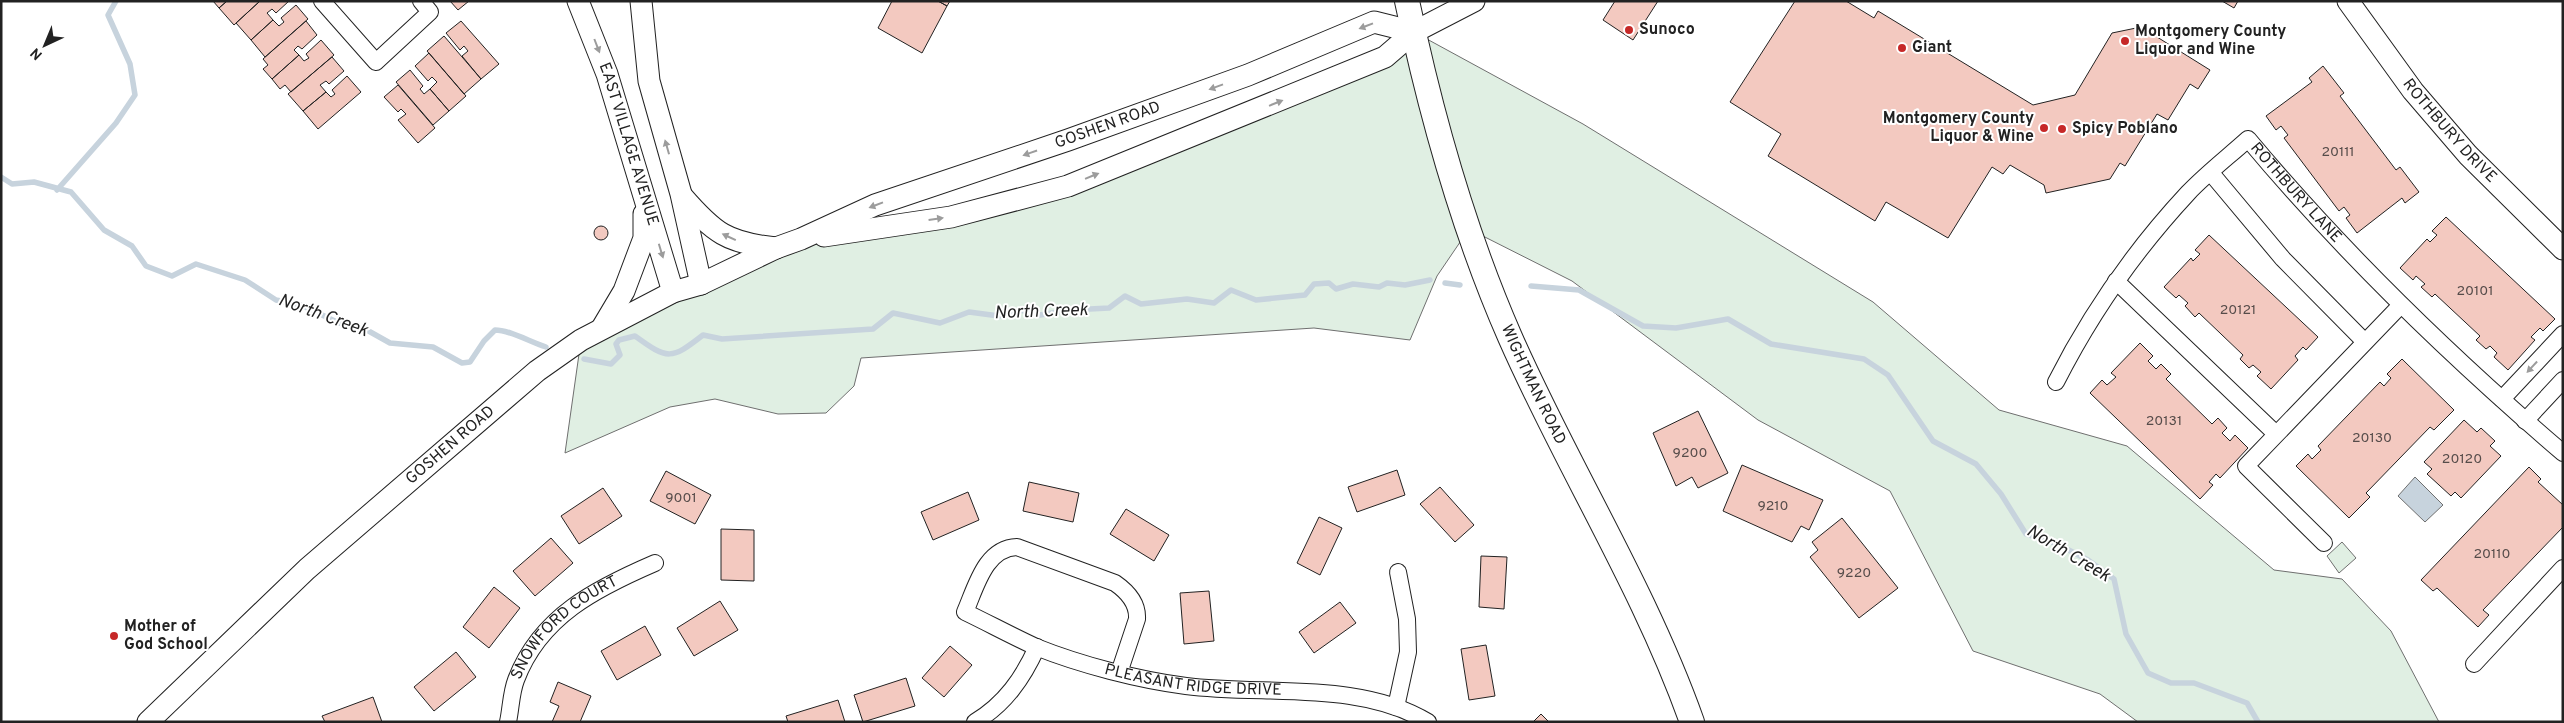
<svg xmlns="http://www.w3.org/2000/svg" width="2564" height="723" font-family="Overpass,sans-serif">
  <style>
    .green { fill: #e0efe3; stroke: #6f6f6f }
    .water { fill: #c7d3dd; stroke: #6f6f6f }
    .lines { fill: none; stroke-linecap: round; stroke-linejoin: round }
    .stream { stroke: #c7d3dd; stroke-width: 5.5 }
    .building { fill: #f3c9c0; stroke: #222 }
    .minor-casing { stroke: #222; stroke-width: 18 }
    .tertiary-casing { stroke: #222; stroke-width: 23 }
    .secondary-casing { stroke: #222; stroke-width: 26 }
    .minor { stroke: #fff; stroke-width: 16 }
    .tertiary { stroke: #fff; stroke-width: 21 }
    .secondary { stroke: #fff; stroke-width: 24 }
    .oneway { fill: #9c9c9c }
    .poi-dot { fill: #c62828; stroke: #fff; stroke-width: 2 }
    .labels { text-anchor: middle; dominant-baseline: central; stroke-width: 4; stroke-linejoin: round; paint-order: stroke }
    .number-label { font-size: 14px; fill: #564c4a }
    .poi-label { font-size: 16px; font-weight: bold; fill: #222; stroke: #fff; text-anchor: start }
    .street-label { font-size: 16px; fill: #222; stroke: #fff }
    .water-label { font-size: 18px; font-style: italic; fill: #222; stroke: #fff }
  </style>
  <rect width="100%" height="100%" fill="#fff"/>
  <path class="green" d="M1414,32l169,92 290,178 126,108 128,36 147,124 68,9 49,52 48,91h-301l-38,-28 -127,-43 -83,-160 -132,-71 -186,-139 -103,-52 -32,47 -27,64 -96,-12 -453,30 -7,28 -28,27 -48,1 -63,-15 -45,8 -105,46 16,-113 195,-92 175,-31 357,-127z
    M2342,542l14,16 -17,15 -12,-17z"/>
  <path class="water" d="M2415,477l28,28 -18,17 -27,-26z"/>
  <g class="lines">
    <path class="stream" d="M1,177l11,7 22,-2 37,10 33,38 28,16 14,20 26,10 24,-12 49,16 31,20 25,5 38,18 26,6 25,14 43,4 29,16 8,-1 14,-21 11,-11c15,0 35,12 51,17
      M57,190l59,-67 19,-28 -5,-31 -22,-49 8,-14
      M1445,283l15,2
      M1531,286l48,4 64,36 33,2 52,-9 43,25 93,15 24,16 45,66 43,23 25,30 25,40 31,10 31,16 26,19 12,55 22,39 23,10h23l53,20 11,19
      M584,359l27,5 9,-9 -4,-11 3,-4 16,-4c33,24 36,24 68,-1l19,4 151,-10 20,-16 47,10 29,-11 30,4 21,-6 20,5 31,-5 38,-2 16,-12 16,8 46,-5 27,4 17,-13 25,10 49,-5 9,-11 15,-1 7,6 17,-5 26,3 8,-4 18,2 25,-5"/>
  </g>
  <path class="building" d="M213,1h14l-8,7z
    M227,1h33l-26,24 -15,-17z
    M260,1h29l-13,12 -4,-4 -5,4 6,7 -22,20 -15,-17z
    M450,1h19l-11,9z
    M892,1h46l9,5 -25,47 -44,-25z
    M938,1h12l-3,5z
    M1615,1h43l-25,39 -30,-20z
    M1795,1h51l28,17 4,-7 155,94 42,-10 37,-62 29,-6 69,43 -12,19 -8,-5 -22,36 -11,-6 -32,52 -5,-3 -10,16 -64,14 -2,-8 -34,-20 -7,9 -11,-7 -44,71 -62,-36 -11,19 -107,-65 13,-22 -51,-32z
    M2222,1h16l-4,7z
    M296,5l12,14 -43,38 -14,-17 22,-20 6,6 5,-4 -3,-4z
    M306,21l11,14 -15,14 -4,-3 -4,4 5,5 -27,24 -9,-10 5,-4 -5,-6z
    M461,21l38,43 -18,15 -19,-23 6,-5 -4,-5 -4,4 -14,-17z
    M444,36l37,43 -17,15 -37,-43z
    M321,40l13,15 -43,37 -6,-7 -5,4 -8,-10 27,-24 5,6 5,-3 -3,-4z
    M429,53l37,43 -17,15 -19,-22 7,-7 -5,-5 -4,4 -13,-15z
    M332,57l12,14 -15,13 -3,-3 -6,4 6,7 -23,19 -15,-17z
    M2323,66l21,27 -4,3 56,74 4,-3 19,25 -14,11 -3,-5 -45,35 -11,-15 4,-3 -6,-8 -5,4 -55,-73 4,-3 -7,-9 -5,4 -10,-14 46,-34 -3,-4z
    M410,70l13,16 -3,3 4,5 6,-5 19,22 -16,14 -37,-43z
    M347,76l14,16 -43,37 -15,-18 23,-19 5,5 4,-3 -3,-4z
    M398,85l37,43 -17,15 -20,-23 8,-6 -5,-5 -3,3 -14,-15z
    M2446,217l109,102 -12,12 -3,-3 -9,9 4,3 -27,30 -14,-13 3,-4 -7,-7 -4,3 -10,-9 4,-4 -45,-42 -3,3 -11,-10 4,-3 -9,-8 -3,4 -13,-12 27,-29 3,3 7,-7 -5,-4z
    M594 233a7 7 0 1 1 14 0a7 7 0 1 1-14 0Z
    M2209,235l109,102 -12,13 -3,-3 -8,9 3,4 -27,29 -14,-13 4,-4 -8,-7 -4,3 -9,-9 3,-4 -44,-42 -4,4 -10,-11 3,-3 -9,-8 -3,3 -12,-11 27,-29 2,3 7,-7 -5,-4z
    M2140,343l13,13 -5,5 8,8 5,-5 10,10 -5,5 46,45 6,-6 9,10 -5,5 8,8 5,-6 13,13 -28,30 -4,-4 -7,8 4,3 -13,14 -110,-106 12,-13 5,5 9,-8 -5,-4z
    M2402,359l52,51 -20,20 -4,-3 -64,66 4,4 -21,21 -53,-52 12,-12 4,5 9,-9 -3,-4 62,-64 4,4 7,-8 -4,-4z
    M1698,411l30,62 -30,15 -6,-11 -16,9 -23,-53z
    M2464,420l13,12 4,-4 14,13 -5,5 11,10 -40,42 -6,-6 -4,4 -24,-22 5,-5 -8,-7z
    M1742,465l81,35 -14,30 -8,-4 -9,16 -69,-31z
    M2529,467l12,12 -3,3 25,23v22l-80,83 6,5 -11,12 -41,-39 -4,3 -12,-11z
    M1397,470l8,25 -48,17 -9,-25z
    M666,471l45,24 -16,29 -45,-23z
    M1029,482l50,11 -6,29 -50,-11z
    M1440,487l34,38 -19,17 -35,-38z
    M603,488l19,28 -43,28 -18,-28z
    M968,492l11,28 -46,20 -12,-28z
    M1126,509l43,26 -15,26 -44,-27z
    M1319,517l23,11 -22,47 -23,-12z
    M1842,518l56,70 -39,30 -49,-61 8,-7 -6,-8z
    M721,529l33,1v51l-33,-1z
    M551,538l22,25 -38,33 -22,-25z
    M1481,556l26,1 -3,52 -25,-2z
    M494,587l26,21 -31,40 -26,-21z
    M1209,591l5,50 -30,3 -4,-51z
    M720,601l18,29 -44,26 -17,-28z
    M1340,602l16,21 -42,30 -15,-21z
    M645,626l16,29 -44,25 -16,-29z
    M1486,645l9,51 -26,4 -8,-51z
    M950,646l22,19 -28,32 -22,-19z
    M456,652l20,25 -42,34 -20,-24z
    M906,678l9,28 -52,16 -9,-27z
    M558,682l33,14 -11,26h-28l7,-16 -9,-4z
    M373,697l9,25h-57l-3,-6z
    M838,700l7,22h-57l-2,-6z
    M1541,714l8,8h-16z"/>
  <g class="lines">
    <defs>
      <g id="minor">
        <path d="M322,1l54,61 54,-50 -9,-11"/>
        <path d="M2211,173l72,86 81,82"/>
        <path d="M2116,281l159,152"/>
        <path id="s1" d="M2056,382c35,-69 79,-132 132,-189 18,-19 40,-36 60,-54 96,115 202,217 315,314"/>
        <path d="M2502,399l61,-65"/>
        <path d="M2525,421l38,-41"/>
        <path d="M2324,543l-78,-77 154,-160"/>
        <path d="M2474,664l89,-96"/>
        <path id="s2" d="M1119,673l18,-54c1,-16 -9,-27 -22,-36l-98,-36c-32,1 -41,40 -52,65 23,11 47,24 71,35 45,18 103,33 150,39 77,10 173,-6 242,36"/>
        <path d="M1396,707l12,-55 -1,-33 -9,-47"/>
        <path id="s3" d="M508,722c3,-14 3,-29 8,-42 24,-64 81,-92 139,-117"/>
        <path d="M975,722c30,-18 48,-44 62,-75"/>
      </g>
      <g id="tertiary">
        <path id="s4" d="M578,1l29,73 66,218"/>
        <path d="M641,1l8,80 32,113 20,90"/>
        <path id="s5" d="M2348,1l65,90 55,64 95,94"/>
        <path d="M682,196c32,37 45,47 94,52"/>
        <path d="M824,236l127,-19 117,-31 317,-129 29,-25 60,-31"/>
        <path d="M602,328l22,-37 20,-53v-24"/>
        <path id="s6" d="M148,722l159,-153 230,-198 44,-31 92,-48 28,-8 75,-36 25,-9 74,-34 193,-65 180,-65 126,-53 40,10"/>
      </g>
      <g id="secondary">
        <path id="s7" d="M1407,1c24,114 56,229 103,336 57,130 134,250 182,385"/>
      </g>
    </defs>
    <use href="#minor" class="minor-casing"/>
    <use href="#tertiary" class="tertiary-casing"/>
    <use href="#secondary" class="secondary-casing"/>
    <use href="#minor" class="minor"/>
    <use href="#tertiary" class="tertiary"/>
    <use href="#secondary" class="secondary"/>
  </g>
  <defs><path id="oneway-solid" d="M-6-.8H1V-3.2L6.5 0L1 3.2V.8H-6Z" transform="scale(1.25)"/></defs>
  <g class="oneway">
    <use href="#oneway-solid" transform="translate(1366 26) rotate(159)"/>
    <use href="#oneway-solid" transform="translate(597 46) rotate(69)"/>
    <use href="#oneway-solid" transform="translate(1216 87) rotate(160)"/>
    <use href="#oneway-solid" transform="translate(1276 103) rotate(-22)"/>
    <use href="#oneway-solid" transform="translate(667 147) rotate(-106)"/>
    <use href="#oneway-solid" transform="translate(1030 153) rotate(161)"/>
    <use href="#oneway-solid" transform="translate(1092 176) rotate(-22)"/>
    <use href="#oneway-solid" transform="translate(876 205) rotate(159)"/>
    <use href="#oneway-solid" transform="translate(936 219) rotate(-8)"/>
    <use href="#oneway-solid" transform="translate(729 237) rotate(-155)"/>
    <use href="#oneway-solid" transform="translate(661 251) rotate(73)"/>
    <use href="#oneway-solid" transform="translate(2532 367) rotate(133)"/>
  </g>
  <g class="poi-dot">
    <circle cx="1629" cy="30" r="5"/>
    <circle cx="2125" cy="41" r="5"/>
    <circle cx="1902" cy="48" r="5"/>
    <circle cx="2044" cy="128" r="5"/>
    <circle cx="2062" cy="129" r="5"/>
    <circle cx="114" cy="636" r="5"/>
  </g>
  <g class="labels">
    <g class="number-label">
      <text x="2338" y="152">20111</text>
      <text x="2475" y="291">20101</text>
      <text x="2238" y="310">20121</text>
      <text x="2164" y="421">20131</text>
      <text x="2372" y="438">20130</text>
      <text x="1690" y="453">9200</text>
      <text x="2462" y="459">20120</text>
      <text x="681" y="498">9001</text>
      <text x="1773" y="506">9210</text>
      <text x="2492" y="554">20110</text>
      <text x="1854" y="573">9220</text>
    </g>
    <g class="poi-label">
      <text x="1639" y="30">Sunoco</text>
      <text x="2135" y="32">Montgomery County<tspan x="2135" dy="18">Liquor and Wine</tspan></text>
      <text x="1912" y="48">Giant</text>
      <text x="2034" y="119" text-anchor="end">Montgomery County<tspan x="2034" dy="18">Liquor &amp; Wine</tspan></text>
      <text x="2072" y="129">Spicy Poblano</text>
      <text x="124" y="627">Mother of<tspan x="124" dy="18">God School</tspan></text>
    </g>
    <g class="street-label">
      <text stroke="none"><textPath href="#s6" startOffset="1148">GOSHEN ROAD</textPath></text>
      <text stroke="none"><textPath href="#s5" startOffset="165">ROTHBURY DRIVE</textPath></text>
      <text stroke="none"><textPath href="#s4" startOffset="152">EAST VILLAGE AVENUE</textPath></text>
      <text stroke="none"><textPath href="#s1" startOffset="384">ROTHBURY LANE</textPath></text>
      <text stroke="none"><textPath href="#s7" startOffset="405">WIGHTMAN ROAD</textPath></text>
      <text stroke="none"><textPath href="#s6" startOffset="410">GOSHEN ROAD</textPath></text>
      <text stroke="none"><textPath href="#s3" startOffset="116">SNOWFORD COURT</textPath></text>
      <text stroke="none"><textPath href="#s2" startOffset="535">PLEASANT RIDGE DRIVE</textPath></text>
    </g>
    <g class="water-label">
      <text transform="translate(1041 312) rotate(-2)">North Creek</text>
      <text transform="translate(323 316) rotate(20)">North Creek</text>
      <text transform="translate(2068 554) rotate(31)">North Creek</text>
    </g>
  </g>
  <rect width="2564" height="723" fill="none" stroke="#222222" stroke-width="5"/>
  <g transform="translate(45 45) rotate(224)" stroke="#ffffff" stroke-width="4" paint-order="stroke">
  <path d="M0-4L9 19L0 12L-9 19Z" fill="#222222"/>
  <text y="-8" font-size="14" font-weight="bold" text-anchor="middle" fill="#222222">N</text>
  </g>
</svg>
